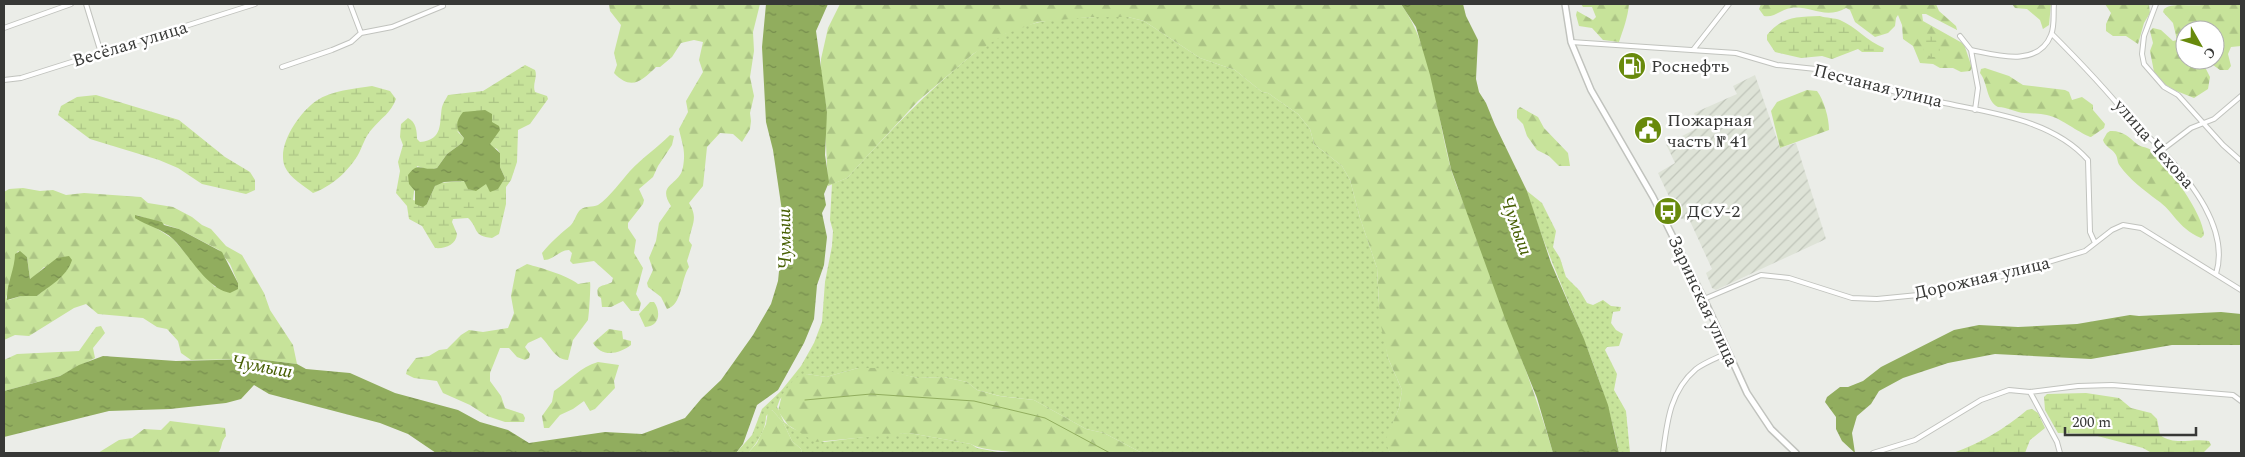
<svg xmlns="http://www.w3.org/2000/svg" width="2245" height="457" font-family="Spectral,serif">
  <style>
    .industrial { fill: url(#industrial-furrows) }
    .grass { fill: url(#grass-dots) }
    .forest { fill: url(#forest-firs); fill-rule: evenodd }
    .wetland { fill: url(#wetland-marsh); fill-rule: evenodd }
    .water { fill: url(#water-ripples) }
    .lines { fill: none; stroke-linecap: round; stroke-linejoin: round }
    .stream { stroke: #91ad5e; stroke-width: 1 }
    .street-casing { stroke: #c1c3be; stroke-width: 6 }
    .secondary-casing { stroke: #c1c3be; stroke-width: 8 }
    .street { stroke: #fff; stroke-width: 4 }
    .secondary { stroke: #fff; stroke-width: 5 }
    .labels { text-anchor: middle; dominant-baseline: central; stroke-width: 5; stroke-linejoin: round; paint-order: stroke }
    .street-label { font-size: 18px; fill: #373836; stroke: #fff }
    .poi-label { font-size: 18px; fill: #373836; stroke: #fff; text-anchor: start }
    .water-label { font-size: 19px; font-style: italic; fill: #475f03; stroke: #fff }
  </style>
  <defs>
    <pattern id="industrial-furrows" width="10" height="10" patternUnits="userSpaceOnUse" patternTransform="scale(1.25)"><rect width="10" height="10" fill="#dee3d7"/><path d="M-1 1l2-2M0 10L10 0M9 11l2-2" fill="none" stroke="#bfc4b9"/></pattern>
    <pattern id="grass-dots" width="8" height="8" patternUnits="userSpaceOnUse" patternTransform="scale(1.25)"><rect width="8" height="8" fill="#c7e39a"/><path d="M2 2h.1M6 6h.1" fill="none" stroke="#acc485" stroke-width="1.8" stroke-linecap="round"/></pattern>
    <pattern id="forest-firs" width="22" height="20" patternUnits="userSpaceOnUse" patternTransform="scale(1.25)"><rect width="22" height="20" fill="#c7e39a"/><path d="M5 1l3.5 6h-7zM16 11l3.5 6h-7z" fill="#acc485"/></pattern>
    <pattern id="wetland-marsh" width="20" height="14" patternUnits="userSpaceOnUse" patternTransform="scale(1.25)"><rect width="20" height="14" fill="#c7e39a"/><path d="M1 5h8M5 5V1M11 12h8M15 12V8" fill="none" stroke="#acc485"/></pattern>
    <pattern id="water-ripples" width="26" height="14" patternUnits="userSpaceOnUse" patternTransform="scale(1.25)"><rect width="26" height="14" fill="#91ad5e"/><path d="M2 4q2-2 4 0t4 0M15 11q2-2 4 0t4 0" fill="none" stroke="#778e4e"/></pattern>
  </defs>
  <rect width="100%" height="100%" fill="#ebede8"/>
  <path class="industrial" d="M1755,75l25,73 16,-5 30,96 -110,51 -4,-2 -6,-15 6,-4 -22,-48 -11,-3 -21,-45 17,-10 -9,-19 28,-14 4,-7 -4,-10 43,-19 -4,-8z"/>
  <path class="grass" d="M1109,17h19l16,4 56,37 35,12 27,22 6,1 30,21 12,15 4,15 28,22 8,14 10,38 17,50 2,36 9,54 14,32 -3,18 -13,33 4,12h-248l-38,-20 -18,-4 -52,-29 -34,-4 -23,-6 -10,-8 -23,-5 -26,1 -47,-10h-13l-32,9 -19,-3 -27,25 -3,8 7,15 8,6 32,14 63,-8 22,-1 62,11 6,4 26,5h-201l-1,-4 -9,-8 -9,-19 -11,-12 -6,6c0,14 -9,27 -18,37h-12l16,-18 10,-26 19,-18 20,-25 13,-23 8,-21 3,-40 7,-36 1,-15 -3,-11 2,-36 15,-6c34,-37 67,-73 105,-106 16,-14 33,-29 52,-38 33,-16 70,-17 105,-17z
    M1527,191l15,12 14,28 -3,16 7,11 6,19 14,14 7,12 6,2 10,-5 8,6 10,1 -1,4 -7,1 -2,11 5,7 7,4 -4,12 -12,1 -2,3 12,24 -3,16 12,21 4,42h-11c-17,-91 -66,-173 -92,-262z"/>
  <path class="forest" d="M609,4h151l-7,28 1,19 -4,26 4,19 -4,17 1,8 -1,8 -8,13 -9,-8 -13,-1 -13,14 -4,39 -14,17c10,16 2,22 0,38l3,4 -5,16 2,6c-8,12 -7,38 -22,42l-6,-12 -13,-10 -1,-4 6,-13 -4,-12 7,-17 3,-18 12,-17c-15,-23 9,-20 12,-39 3,-17 -1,-23 -4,-38l9,-17 -2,-11 17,-29 -4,-12 4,-18 -9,-2 -13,3 -9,14 -12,10h-4c-14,14 -25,24 -42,6l3,-8 -3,-12 7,-28 -11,-14z
    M840,4h561c33,47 35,110 50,165 5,18 14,35 20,53 27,77 59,152 82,231h-163l-5,-12 14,-33 3,-18 -14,-32 -8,-37 -3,-53 -17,-50 -10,-38 -8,-14 -28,-22 -4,-15 -12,-15 -30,-21 -6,-1 -27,-22 -35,-12 -56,-37 -16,-4h-38l-52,5 -33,12 -32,20 -55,47 -71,77 -19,8 -3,-62 2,-12 -6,-36v-17l7,-31z
    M1581,4h48c-1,13 -6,26 -10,38l-16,-2 -11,-12 -13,-2 -3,-11 1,-4 16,9 3,-3 -4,-10h-9z
    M1761,4h175l3,7 17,15 1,4 -31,-16h-4l1,7 41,23 8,24 -2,3 -9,1 -8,-4h-13l-7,-4 -13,-1 -7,-17 -10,-7 -1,-14 -4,-10 -2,3 -1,8 -7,7 -13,4 -20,-15 -5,-12 -4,-2c-21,12 -37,-3 -55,0 -10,1 -16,10 -27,8l-5,-7z
    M2012,4h39l-2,21 -6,4 -3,-9 -13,-11 -12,-1z
    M2105,4h44l1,9 -6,10 -6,21 -12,-8h-13l-7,-5v-7l5,-11z
    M2208,4h33v42l-10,1 -3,7 3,12 -3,4h-8l-7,-5 -8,2 5,10 -2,12 -14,9 -20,-8 -11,-7 -9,-11 -4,-21 3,-8 -3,-12 3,-3 8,2 12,11 4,-1 -4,-17 -10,-11 1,-3c9,-8 31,-1 44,-5zM2185,30h30v30h-30z
    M1985,68l24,8 14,9 42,5 4,2 3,8 10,-3 11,8v5l12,14 -1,4 -13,9c-6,-1 -26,-15 -35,-19 -11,-5 -19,-4 -31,-5 -9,0 -17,-6 -27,-6 -12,-6 -10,-24 -18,-34l1,-4z
    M1807,90l10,1c7,9 12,27 12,39l-49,18 -9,-37 6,-9z
    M1520,107l18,10 6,11 24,25 2,13h-11l-10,-10 -12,-6 -10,-14 -4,-12 -6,-6v-8z
    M2110,131c12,-1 19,6 27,13 3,3 10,3 14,6 17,16 52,63 53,85l-3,3c-25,-11 -26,-26 -44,-38 -12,-9 -29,-22 -37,-34 -3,-4 -2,-7 -4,-11 -3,-6 -11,-8 -13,-15l4,-7z
    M670,135l4,1 -2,9 -14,21 -5,11 -14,12 5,11 -1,4 -15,19v5l8,12 -2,13 9,15 -7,26 5,9 -2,8h-8l-8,-10 -12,6h-9l-1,-9 -3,-2c-3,-13 7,-9 14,-14l1,-4 -19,-17 -21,3 -3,-3 2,-8 -3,-3c-10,0 -15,10 -25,10l-2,-7c9,-11 18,-19 28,-27 4,-3 6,-12 10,-16 6,-5 12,-2 18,-5 12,-8 23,-24 32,-34 12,-13 27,-23 40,-36z
    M23,188l17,3 13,-1 13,5 18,-2 57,4 7,6 25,4 19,10 10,8 9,4 15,17 16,9 22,38 6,17 23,35 4,19 -40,-5 -66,1 -10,-7 -3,-12 -11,-12 -10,-2 -14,-9 -45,-4 -12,-10 -12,4 -45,28 -14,-1 -11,5v-148l5,-3zM136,215l43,14 40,21 11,14 8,19 -23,4 -42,-48zM18,251l9,6 3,22 5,-3 9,-9 23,3c-9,10 -20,17 -30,26h-16l-12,4 -3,-2 9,-33v-9z
    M527,264c14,4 40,11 51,20l12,-2c1,2 -1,34 -2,38l-15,20 -5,20c-13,0 -19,-16 -27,-23l-13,6 -3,4 5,7 -1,4 -4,2 -8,-3 -8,-9h-9l-10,25v8l11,15 4,12 18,6 2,4 -1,4h-19l-18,-6 -17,-11 -27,-12 -6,-12 -23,-3 -8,-4 1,-4 9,-12 13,-2 10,-6 8,-1 14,-14 8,-5 14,2 25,-4 6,-15 -3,-17 5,-26z
    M650,302h4c7,9 6,25 -9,25l-6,-13z
    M101,326l4,7 -12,15 2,10 -35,18 -56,15v-31l13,-6 62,-3 17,-24z
    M609,329l13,2 1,8 8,2v4c-12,9 -29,13 -38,-2z
    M598,362l21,3 -5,16 1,7 -20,21 -5,2 -6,-10 -11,8 -13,6 -11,13h-5l-2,-12 10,-14 2,-11c15,-10 26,-24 44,-29z
    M858,368h18l42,10 26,-1 23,5 10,8 22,6 35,4 52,29 18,4 38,20c-30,0 -153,4 -171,-9l-62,-11 -94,9 -27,-17 -10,-14 4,-16 13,-17 12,-4 19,3z
    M772,410l11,12 9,19 9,8 1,4h-54l9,-10 9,-19 2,-13z
    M170,421l55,7 1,8c-6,7 -3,11 -8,17h-120l21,-13 13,-2 12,-9 17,1z"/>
  <path class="wetland" d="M1820,16c6,2 15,2 20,4 16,7 27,21 44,28l-1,4h-21l-4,-3 -26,10 -10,-3 -21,2 -26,-6 -8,-12v-5c16,-19 29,-18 53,-19z
    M1924,33c11,4 21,12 13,24h-6l-7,-6 -3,-15z
    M525,65l10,5c3,7 -3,14 0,22l12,4 1,3 -18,25 -12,6 -1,32 -6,18 -5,7v17l-7,30 -7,4c-20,-2 -13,-10 -24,-20l-15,1 -1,3 5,12c-1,11 -12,15 -22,14l-13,-22 -13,-7 -2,-13 -11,-13 4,-22 -2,-9 5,-17 -3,-8 1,-13 7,-6c8,4 9,13 9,21l3,3c24,-2 19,-20 22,-35 1,-4 4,-8 6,-12l35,-4zM457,131l40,18 3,4v14l5,11 -19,5 -22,-2 -25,2 -4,3 -8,18 -14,-4 4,-34 12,4 8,-2 10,-14 15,-11 2,-5z
    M372,86l18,5 6,8c-5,14 -15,19 -24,30 -6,6 -9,16 -13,24 -9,17 -28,34 -46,40 -9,-7 -23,-15 -28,-26 -9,-21 14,-54 31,-66 16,-11 38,-12 56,-15z
    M96,95l83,25 46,37 25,15 5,8v10l-9,4 -44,-10 -24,-16 -19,-8 -69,-21 -32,-24 3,-9 16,-9z
    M2086,393l33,5 12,10 20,5 6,6 3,16c14,11 32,3 49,6l2,4 -8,8 -53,-1 -7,-4 -53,-14 -32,-1 -13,-23 -1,-13 3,-3z
    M2032,409l6,4 7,15 -15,12 -5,13h-72c26,-9 53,-25 74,-43z"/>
  <path class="water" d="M766,4h62l-12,27 11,81 -2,43 4,27 -5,12 2,11 -4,8 5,24 -3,28 -7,20 -3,34 -10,24 -26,47 -21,15 -14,39 -7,9h-300l-28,-19 -28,-11 -111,-29 -15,-9 -13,14 -15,4 -56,6 -61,2 -105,26v-46l56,-15 19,-11 24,-9 73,5 81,-2 40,5 9,5 44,4 45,20 63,17 22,12 28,8 21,13 76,-11 37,2 43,-16 16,-19 20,-19 32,-45 18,-31 7,-23 4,-39v-31l-9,-61 -7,-28 -4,-75z
    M1401,4h62l3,12 12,24 -2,39 3,13 7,11 9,22 32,66 24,72 33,76 24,66 11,48h-66l-16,-55 -31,-77 -55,-152 -21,-94 -14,-48z
    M485,110l7,4v8l7,4 1,4 -10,14 10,9v14l5,11 -7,11 -8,3 -4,-8 -10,7 -8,-2 -4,-8 -20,1 -9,4 -8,18 -4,3 -8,-3v-13l-6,-7 -1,-9c11,-15 14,-3 29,-7l10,-14 15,-11 2,-5c-9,-9 -9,-16 -1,-26z
    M135,215l27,7 2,3 15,4 43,23 16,31v6l-8,4c-24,-5 -40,-37 -57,-54 -10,-10 -26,-13 -38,-21z
    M20,251l7,6 3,22 27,-21 12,-2 3,4c-5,17 -23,26 -35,36h-16l-14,4c-1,-15 8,-31 8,-46z
    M2221,312l20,2v31h-69l-81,14 -96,-5 -47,9 -45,15 -24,13 -8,13 -14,12 -5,17 3,20 -13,-12 -6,-12v-12l-11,-15 2,-5 13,-10h8l15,-6 18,-14 73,-37 25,-5 39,2 59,-3 53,-9 9,1z"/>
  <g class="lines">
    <path class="stream" d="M805,400l66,-6 103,7 71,17 65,35"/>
    <defs>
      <path id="street" d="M86,4l15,49
        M350,4l11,29
        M2156,4l-12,32 -2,18 2,10 20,23 14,8 45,50 18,16
        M4,28l67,-24
        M2052,34c27,27 53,54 77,84 10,11 23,21 33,32 28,31 68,79 54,124
        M1960,36l11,14c25,5 67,18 80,-15 4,-9 2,-22 3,-31
        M1571,42l165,11 41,12 48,5 21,11c32,6 63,14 94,21 50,11 112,17 148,58l2,72 5,11
        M1693,50l36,-46
        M1971,50l7,38 -3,22
        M282,67l50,-17 19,-8 10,-9 31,-6 51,-21
        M4,80l17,-2 234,-74
        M2162,150l29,-22 23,-9 27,-23
        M1704,299l57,-24 28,3 63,20 25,1 41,-4 84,-19 83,-25 27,-21 11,-5 18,3 100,62
        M2030,392l27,50 3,11
        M1663,453c4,-31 7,-62 33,-84 9,-7 21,-11 31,-16
        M1873,453l42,-13 66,-40 28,-10 21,2 48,-6 34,-1 121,10 8,6"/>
      <path id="secondary" d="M1565,4l6,38 20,48 62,107 51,102 43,94 24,36 25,24"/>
    </defs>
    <use href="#street" class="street-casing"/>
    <use href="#secondary" class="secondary-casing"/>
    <use href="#street" class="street"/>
    <use href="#secondary" class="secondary"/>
  </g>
  <defs>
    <symbol id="fuel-disc" viewBox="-11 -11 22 22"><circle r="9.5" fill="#688a0c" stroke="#fff"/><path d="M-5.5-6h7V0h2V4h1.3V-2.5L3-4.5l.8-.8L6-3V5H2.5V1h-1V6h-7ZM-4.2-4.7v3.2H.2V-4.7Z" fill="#fff"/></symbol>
    <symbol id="civic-disc" viewBox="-11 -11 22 22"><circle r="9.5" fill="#688a0c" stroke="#fff"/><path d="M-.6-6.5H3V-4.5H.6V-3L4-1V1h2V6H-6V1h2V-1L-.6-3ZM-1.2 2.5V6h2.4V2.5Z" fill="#fff"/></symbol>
    <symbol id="bus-disc" viewBox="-11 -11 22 22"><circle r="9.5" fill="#688a0c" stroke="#fff"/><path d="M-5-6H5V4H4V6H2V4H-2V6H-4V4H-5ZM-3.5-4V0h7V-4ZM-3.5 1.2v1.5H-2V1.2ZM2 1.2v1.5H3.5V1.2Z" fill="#fff"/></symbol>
  </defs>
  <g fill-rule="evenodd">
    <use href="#fuel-disc" x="1616" y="50" width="32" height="32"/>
    <use href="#civic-disc" x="1632" y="114" width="32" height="32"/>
    <use href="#bus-disc" x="1652" y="195" width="32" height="32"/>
  </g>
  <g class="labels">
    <g class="street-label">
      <text transform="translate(130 44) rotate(-17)">Весёлая улица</text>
      <text transform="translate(1878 86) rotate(14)">Песчаная улица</text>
      <text transform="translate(2154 144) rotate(49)">улица Чехова</text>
      <text transform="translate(1982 278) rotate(-13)">Дорожная улица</text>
      <text transform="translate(1703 301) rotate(65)">Заринская улица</text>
    </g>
    <g class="poi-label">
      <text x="1651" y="66">Роснефть</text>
      <text x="1667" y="120">Пожарная<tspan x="1667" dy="21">часть № 41</tspan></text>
      <text x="1687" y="211">ДСУ-2</text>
    </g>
    <g class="water-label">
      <text transform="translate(1516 226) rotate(70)">Чумыш</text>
      <text transform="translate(785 239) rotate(-91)">Чумыш</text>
      <text transform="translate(262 367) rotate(10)">Чумыш</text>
    </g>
  </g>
  <rect width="2245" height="457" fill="none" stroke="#373836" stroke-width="10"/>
  <g transform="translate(2200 45) rotate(129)"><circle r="24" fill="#ffffff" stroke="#afafaf"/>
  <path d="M0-4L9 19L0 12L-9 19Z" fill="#688a0c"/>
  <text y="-8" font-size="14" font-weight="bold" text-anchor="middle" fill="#373836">С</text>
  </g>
  <path d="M2065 427v8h131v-8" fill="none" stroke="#373836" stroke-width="2.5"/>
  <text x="2072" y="427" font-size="15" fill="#373836" stroke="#ffffff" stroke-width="4" paint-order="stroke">200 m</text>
</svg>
